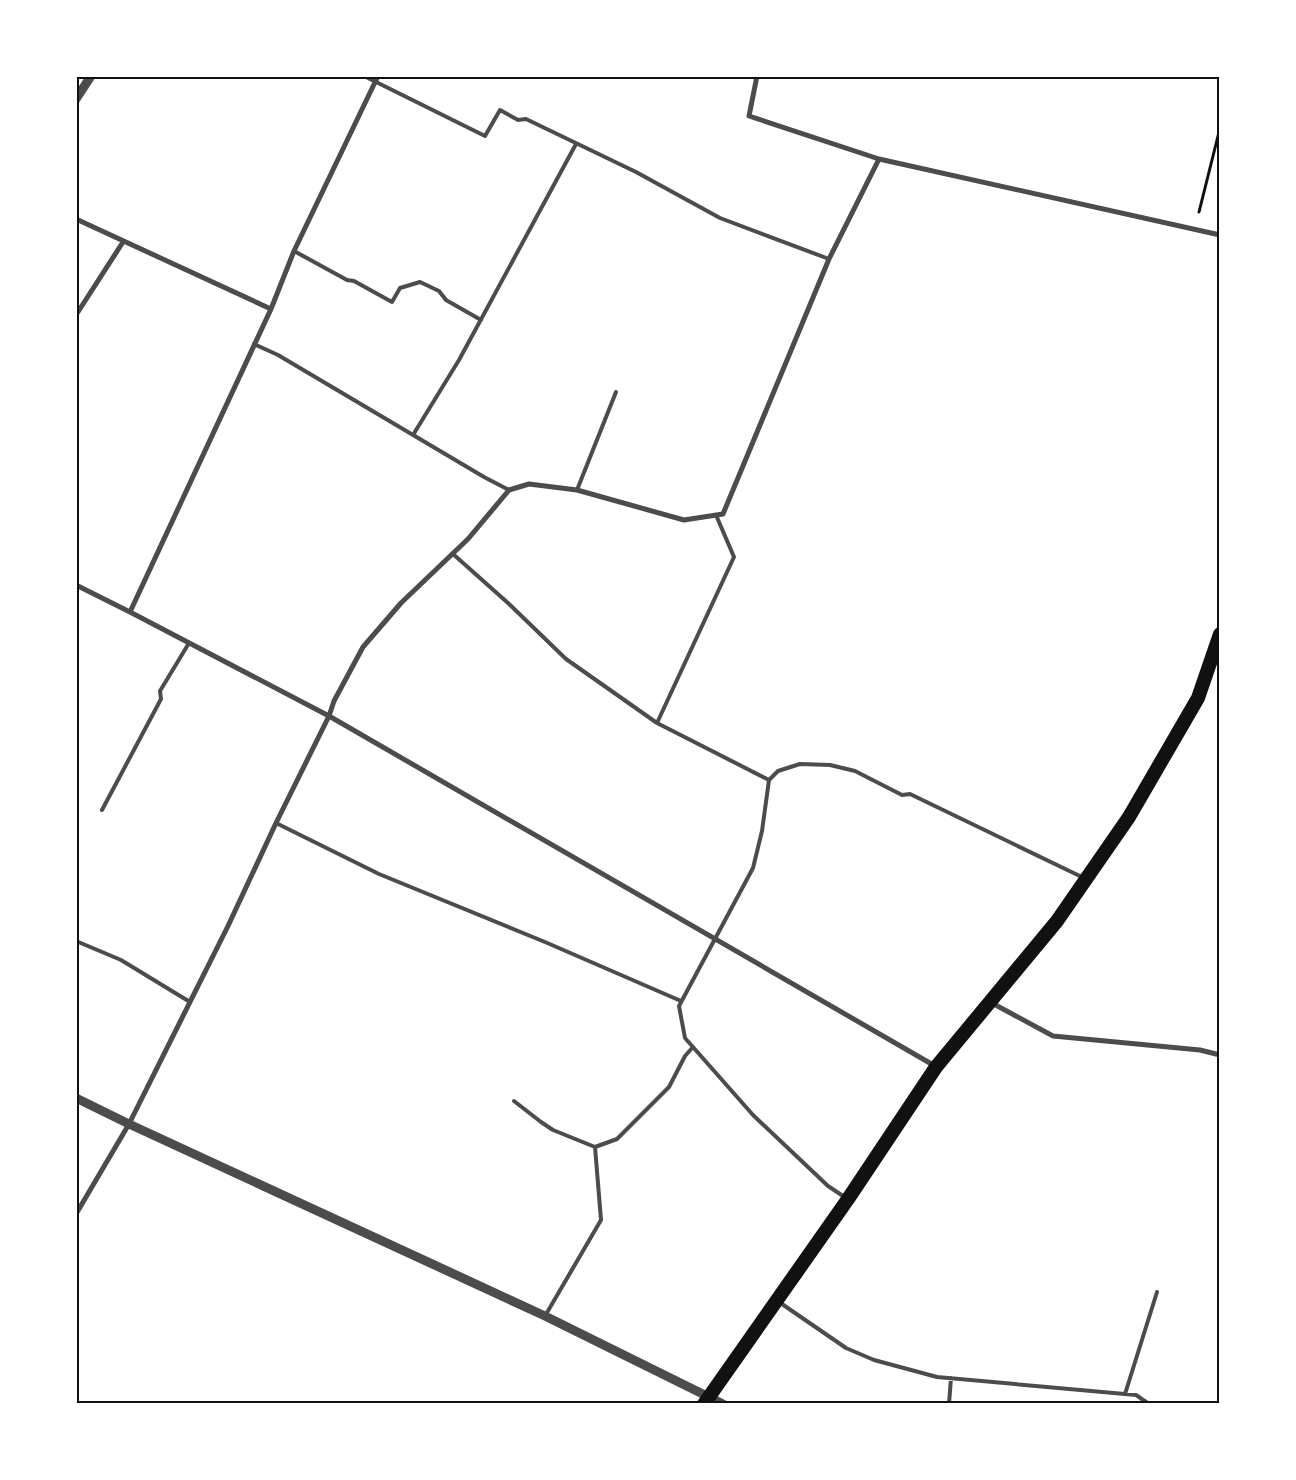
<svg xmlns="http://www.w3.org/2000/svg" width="1296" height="1480" font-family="'Open Sans',sans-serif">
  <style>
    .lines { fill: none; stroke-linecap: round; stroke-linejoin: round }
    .path { stroke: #111; stroke-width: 3 }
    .service { stroke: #4c4c4c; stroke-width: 4 }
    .minor { stroke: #4c4c4c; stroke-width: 5 }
    .tertiary { stroke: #4c4c4c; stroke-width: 9 }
    .trunk { stroke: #111; stroke-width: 14 }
    .neatline { fill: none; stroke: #111; stroke-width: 2 }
  </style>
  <rect width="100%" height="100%" fill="#fff"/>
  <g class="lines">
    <path class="path" d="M1199,212l21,-84"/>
    <path class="service" d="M364,76l121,60 15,-26 18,10 8,-1 110,53 84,46 109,41
      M294,251l53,29 7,1 38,21 8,-14 20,-6 19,9 7,9 35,20
      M254,344l24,11 206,122 25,13
      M413,435l46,-75 117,-216
      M577,490l39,-98
      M453,554l55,49 58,56 91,64 112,57 -7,51 -9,37 -74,138 6,32 68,77 75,71 18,12
      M657,723l77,-166 -18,-42
      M769,780l9,-9 22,-7 30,1 25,6 47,24 8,-1 174,84
      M102,810l59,-111 -1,-8 29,-48
      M276,823l103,51 166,68 136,59
      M76,941l45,19 69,42
      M514,1101l27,21 12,8 42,17 6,73 -56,96
      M595,1147l22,-8 52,-52 16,-31 8,-9
      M779,1302l67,46 28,12 63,17 199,18 13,9
      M1125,1394l32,-102
      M949,1404l2,-26"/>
    <path class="minor" d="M757,76l-8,40 130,43 341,76
      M76,219l195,90
      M76,315l47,-73
      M76,585l54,27 199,104 606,350
      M130,612l141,-303 23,-58 84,-175
      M990,1002l63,34 147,14 20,5
      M76,1214l53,-90 99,-198 48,-103 53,-107 5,-15 29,-54 38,-44 67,-64 41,-49 20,-6 48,6 107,30 39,-6 106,-255 50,-100"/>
    <path class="tertiary" d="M76,99l15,-23
      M76,1098l53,26 416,192 178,88"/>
    <path class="trunk" d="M704,1404l144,-205 88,-132 121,-146 72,-104 69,-119 22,-64"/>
  </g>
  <rect width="1296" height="1480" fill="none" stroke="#ffffff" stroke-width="155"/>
  <rect x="78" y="78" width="1140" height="1324" class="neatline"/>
</svg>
